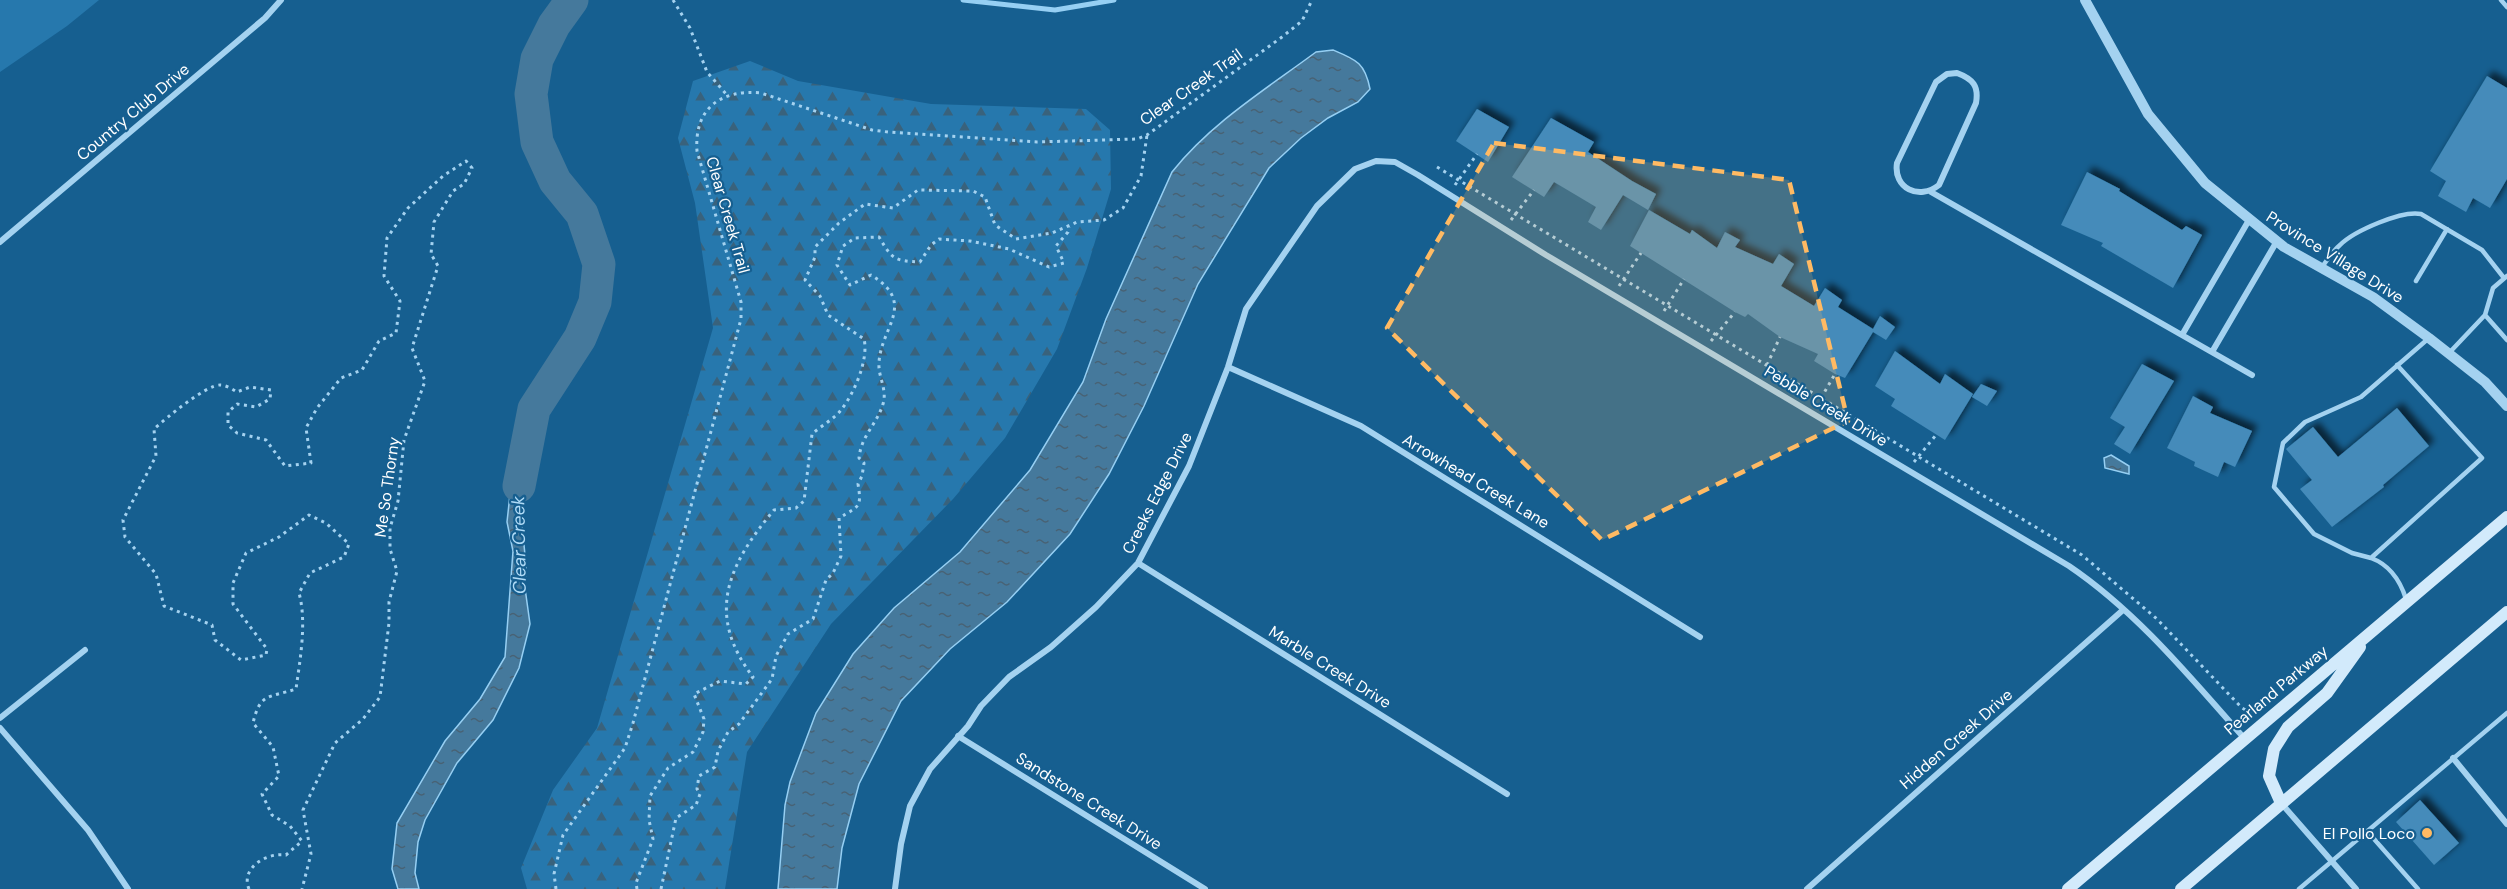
<svg xmlns="http://www.w3.org/2000/svg" width="2507" height="889" font-family="'DM Sans',sans-serif">
  <style>
    .green { fill: #2678ad }
    .forest { fill: url(#forest-firs) }
    .water { fill: url(#water-ripples); stroke: #96cff3; stroke-width: 1.5 }
    .lines { fill: none; stroke-linecap: round; stroke-linejoin: round }
    .stream { stroke: #96cff3; stroke-width: 5 }
    .river { stroke: #45799c; stroke-width: 33 }
    .building { fill: #448bba; filter: url(#shadow) }
    .path { stroke: #a4d2f0; stroke-width: 3; stroke-dasharray: 3 4.5; stroke-linecap: butt }
    .service { stroke: #a4d2f0; stroke-width: 4.5 }
    .minor { stroke: #a4d2f0; stroke-width: 6 }
    .tertiary { stroke: #a4d2f0; stroke-width: 10 }
    .secondary { stroke: #d2eafb; stroke-width: 12 }
    .marked { fill: #ffba63; fill-opacity: 0.2; stroke: #ffba63; stroke-width: 4.5; stroke-dasharray: 12 8; stroke-linejoin: round }
    .poi-dot { fill: #ffba63; stroke: #165f90; stroke-width: 2 }
    .labels { text-anchor: middle; dominant-baseline: central; stroke-width: 4.5; stroke-linejoin: round; paint-order: stroke }
    .street-label { font-size: 16px; fill: #fff; stroke: #165f90 }
    .poi-label { font-size: 16px; fill: #fff; stroke: #165f90; text-anchor: end }
    .water-label { font-size: 18px; font-style: italic; fill: #b0dbf7; stroke: #165f90 }
  </style>
  <defs>
    <pattern id="forest-firs" width="22" height="20" patternUnits="userSpaceOnUse" patternTransform="scale(1.5)"><rect width="22" height="20" fill="#2678ad"/><path d="M5 1l3.5 6h-7zM16 11l3.5 6h-7z" fill="#39627c"/></pattern>
    <pattern id="water-ripples" width="26" height="14" patternUnits="userSpaceOnUse" patternTransform="scale(1.5)"><rect width="26" height="14" fill="#45799c"/><path d="M2 4q2-2 4 0t4 0M15 11q2-2 4 0t4 0" fill="none" stroke="#486274"/></pattern>
    <filter id="shadow"><feDropShadow dx="5.5" dy="-5.5" stdDeviation="3" flood-color="#0009"/></filter>
  </defs>
  <rect width="100%" height="100%" fill="#165f90"/>
  <path class="green" d="M0,0h99l-32,26 -67,46z"/>
  <path class="forest" d="M750,61l48,20 133,23 155,5 24,21 1,59 -24,79 -30,81 -52,89 -52,61 -122,125 -84,128 -22,137h-198l-6,-21 32,-78 44,-62 116,-400 -18,-125 -17,-65 15,-57z"/>
  <path class="water" d="M1333,50c24,10 32,13 37,39l-12,13 -30,16 -27,20 -32,30 -71,116 -54,122 -35,68 -39,60 -63,68 -57,47 -49,52 -42,83 -17,64 -5,41h-59l7,-84 5,-23 26,-69 37,-59 41,-46 66,-56 70,-82 53,-88 23,-63 66,-147c39,-49 94,-83 144,-120z
    M520,439l11,3 -10,73 5,50 -1,23 5,36 -11,44 -26,52 -36,43 -32,57 -7,22 -3,31 4,16h-21l-6,-20 5,-46 48,-82 35,-42 25,-42 8,-106 -6,-29 5,-46z
    M2111,455l18,11v8l-24,-6 -1,-10z"/>
  <g class="lines">
    <path class="stream" d="M963,0l92,10 59,-10"/>
    <path class="river" d="M519,486l15,-77 46,-71 15,-36 4,-38 -17,-50 -27,-33 -18,-39 -6,-48 6,-35 17,-34 18,-25"/>
  </g>
  <path class="building" d="M2487,76l20,12v91l-17,29 -17,-10 -7,14 -28,-16 8,-15 -16,-10z
    M1477,109l32,18 -21,35 -32,-21z
    M1551,118l43,24 -6,10 44,29 24,13 -8,16 -25,-15 -22,35 -13,-8 8,-15 -42,-25 -10,15 -32,-20z
    M2087,172l33,17 -1,2 63,39 4,-4 16,9 -29,53 -72,-42 2,-3 -42,-18z
    M1649,210l41,24 2,-4 25,18 8,-16 15,8 -5,7 38,17 6,-10 15,10 -13,22 33,20 11,-18 17,12 -4,7 35,22 7,-13 15,11 -9,13 -13,-8 -28,46 -10,-4 -21,-13 4,-7 -38,-17 -32,-23 -3,3 -10,-5 -105,-66z
    M1895,351l45,33 5,-10 28,20 -28,46 -54,-34 4,-7 -20,-13z
    M2142,364l32,17 -44,73 -16,-10 11,-17 -15,-9z
    M1981,384l16,7 -10,15 -15,-9z
    M2193,396l20,11 -3,6 42,18 -17,36 -11,-5 -6,15 -24,-11 1,-4 -28,-14z
    M2397,408l32,38 -46,39 1,2 -52,40 -32,-38 12,-9 -26,-31 27,-22 25,30z
    M2420,800l39,43 -25,22 -38,-43z"/>
  <g class="lines">
    <path class="path" d="M673,0l17,28 17,44 20,23
      M1437,167l645,388 75,64 85,89 9,5
      M1455,185l22,-31
      M1511,220l23,-30
      M1619,286l22,-33
      M1664,311l20,-32
      M1711,341l24,-29
      M1767,365l13,-28
      M1821,398l14,-24
      M1914,462l22,-27
      M249,889c-9,-21 18,-37 37,-34l16,-14 -12,-15 -18,-11 -10,-21 17,-18 -6,-29 -20,-24c7,-30 15,-25 43,-34 4,-29 11,-67 3,-96l11,-20 34,-16 5,-13 -23,-21 -17,-8 -30,22 -33,16 -13,30v21l34,45 -1,6 -25,5 -26,-20 -3,-15 -48,-19 -8,-32 -31,-37 -2,-17 33,-64 -2,-27c12,-11 52,-44 66,-44 6,0 12,4 17,7l13,-5 21,3 -1,9 -14,8 -19,-3 -9,8v13l9,8 29,7 19,26 26,-3 -5,-35 11,-20 24,-30 21,-8 17,-29 17,-8 4,-32 -16,-25 3,-38 21,-30 35,-32 23,-15 6,7 -8,16 -11,7 -19,31 -3,32 7,12 -26,82 13,33 -21,59 -6,61 -8,27v21l7,22 -8,31v21l-9,74 -17,22 -28,24 -32,67 8,44 -9,35
      M556,889l-2,-15 9,-39 62,-87 8,-25 108,-404v-17l-44,-151c-3,-42 23,-62 64,-58l111,37 16,2 149,10 100,-3 10,-4 135,-98 20,-16 10,-21
      M637,889l-1,-6 17,-44 -4,-19 1,-24 18,-28 25,-16 10,-20 1,-13 -10,-25 26,-13 26,3 7,-7c-48,-63 -25,-112 21,-167l22,-2 8,-7 8,-67c9,-8 22,-15 29,-24 13,-16 28,-51 23,-71l-36,-24 -8,-19 -15,-16 10,-23v-10l24,-24 26,-19 28,4 25,-18 55,1 12,6 10,28 21,14 36,-6 25,-11 27,-2 19,-12 18,-32 6,-41
      M661,889l15,-71 20,-13 4,-11 -3,-5 2,-13 16,-9 3,-16 10,-19 11,-8 33,-45 4,-23 12,-22 25,-15 13,-39 7,-7 8,-17 -2,-38c20,-12 23,-10 19,-34l4,-8 2,-13 -5,-5c2,-22 18,-34 24,-54 4,-12 -3,-25 -4,-36 -2,-39 41,-63 -8,-93l-21,10 -13,-20 6,-19 12,-8 24,-1c13,22 15,24 41,25l11,-17 8,-6 31,2 39,8 40,18 15,-4 -8,-17 12,-14 1,-5"/>
    <path class="service" d="M2501,0l6,7
      M2322,267c5,-7 11,-16 18,-22 14,-14 62,-35 81,-31l61,36 22,28
      M2507,276l-14,12 -8,27 22,25
      M2416,281l31,-52
      M2450,352l35,-37
      M2397,365l85,93 -111,100 -19,-5 -38,-19 -40,-47 9,-44 22,-21 56,-25 68,-59
      M2371,558c19,7 29,22 35,41
      M2367,831l51,58
      M2299,889l208,-176"/>
    <path class="minor" d="M1957,73c16,6 22,13 19,30l-37,82c-20,16 -46,3 -42,-22l39,-81 11,-8z
      M1931,192l321,183
      M0,242l265,-224 16,-18
      M2182,335l67,-115
      M2212,352l65,-111
      M1228,367l133,59 339,211
      M1138,563l369,231
      M0,718l85,-68
      M0,728l88,102 40,59
      M958,736l247,153
      M2453,758l54,66
      M2281,803l75,86
      M895,889l6,-45 9,-38 20,-37 38,-43 13,-20 28,-29 42,-30 45,-40 42,-44 51,-97 39,-99 18,-58 71,-103 38,-37 21,-8 19,1 23,13 128,80 523,311c68,46 121,111 175,172
      M1807,889l316,-279"/>
    <path class="tertiary" d="M2085,0l63,114 57,69 79,64 89,50 56,41 56,44 22,24"/>
    <path class="secondary" d="M2281,803l-12,-27 5,-27 14,-22 39,-34 33,-46
      M2068,889l439,-372
      M2181,889l326,-277"/>
  </g>
  <path class="marked" d="M1494,143l295,37 59,241 -246,119 -215,-212z"/>
  <circle class="poi-dot" cx="2427" cy="833" r="6"/>
  <g class="labels">
    <g class="street-label">
      <text transform="translate(1191 87) rotate(-35)">Clear Creek Trail</text>
      <text transform="translate(133 112) rotate(-40)">Country Club Drive</text>
      <text transform="translate(728 215) rotate(74)">Clear Creek Trail</text>
      <text transform="translate(2335 257) rotate(32)">Province Village Drive</text>
      <text transform="translate(1826 406) rotate(31)">Pebble Creek Drive</text>
      <text transform="translate(1476 481) rotate(31)">Arrowhead Creek Lane</text>
      <text transform="translate(387 487) rotate(-82)">Me So Thorny</text>
      <text transform="translate(1157 493) rotate(-63)">Creeks Edge Drive</text>
      <text transform="translate(1330 667) rotate(32)">Marble Creek Drive</text>
      <text transform="translate(2276 690) rotate(-40)">Pearland Parkway</text>
      <text transform="translate(1956 739) rotate(-41)">Hidden Creek Drive</text>
      <text transform="translate(1089 801) rotate(32)">Sandstone Creek Drive</text>
    </g>
    <g class="poi-label">
      <text x="2415" y="833">El Pollo Loco</text>
    </g>
    <g class="water-label">
      <text transform="translate(519 545) rotate(-91)">Clear Creek</text>
    </g>
  </g>
</svg>
